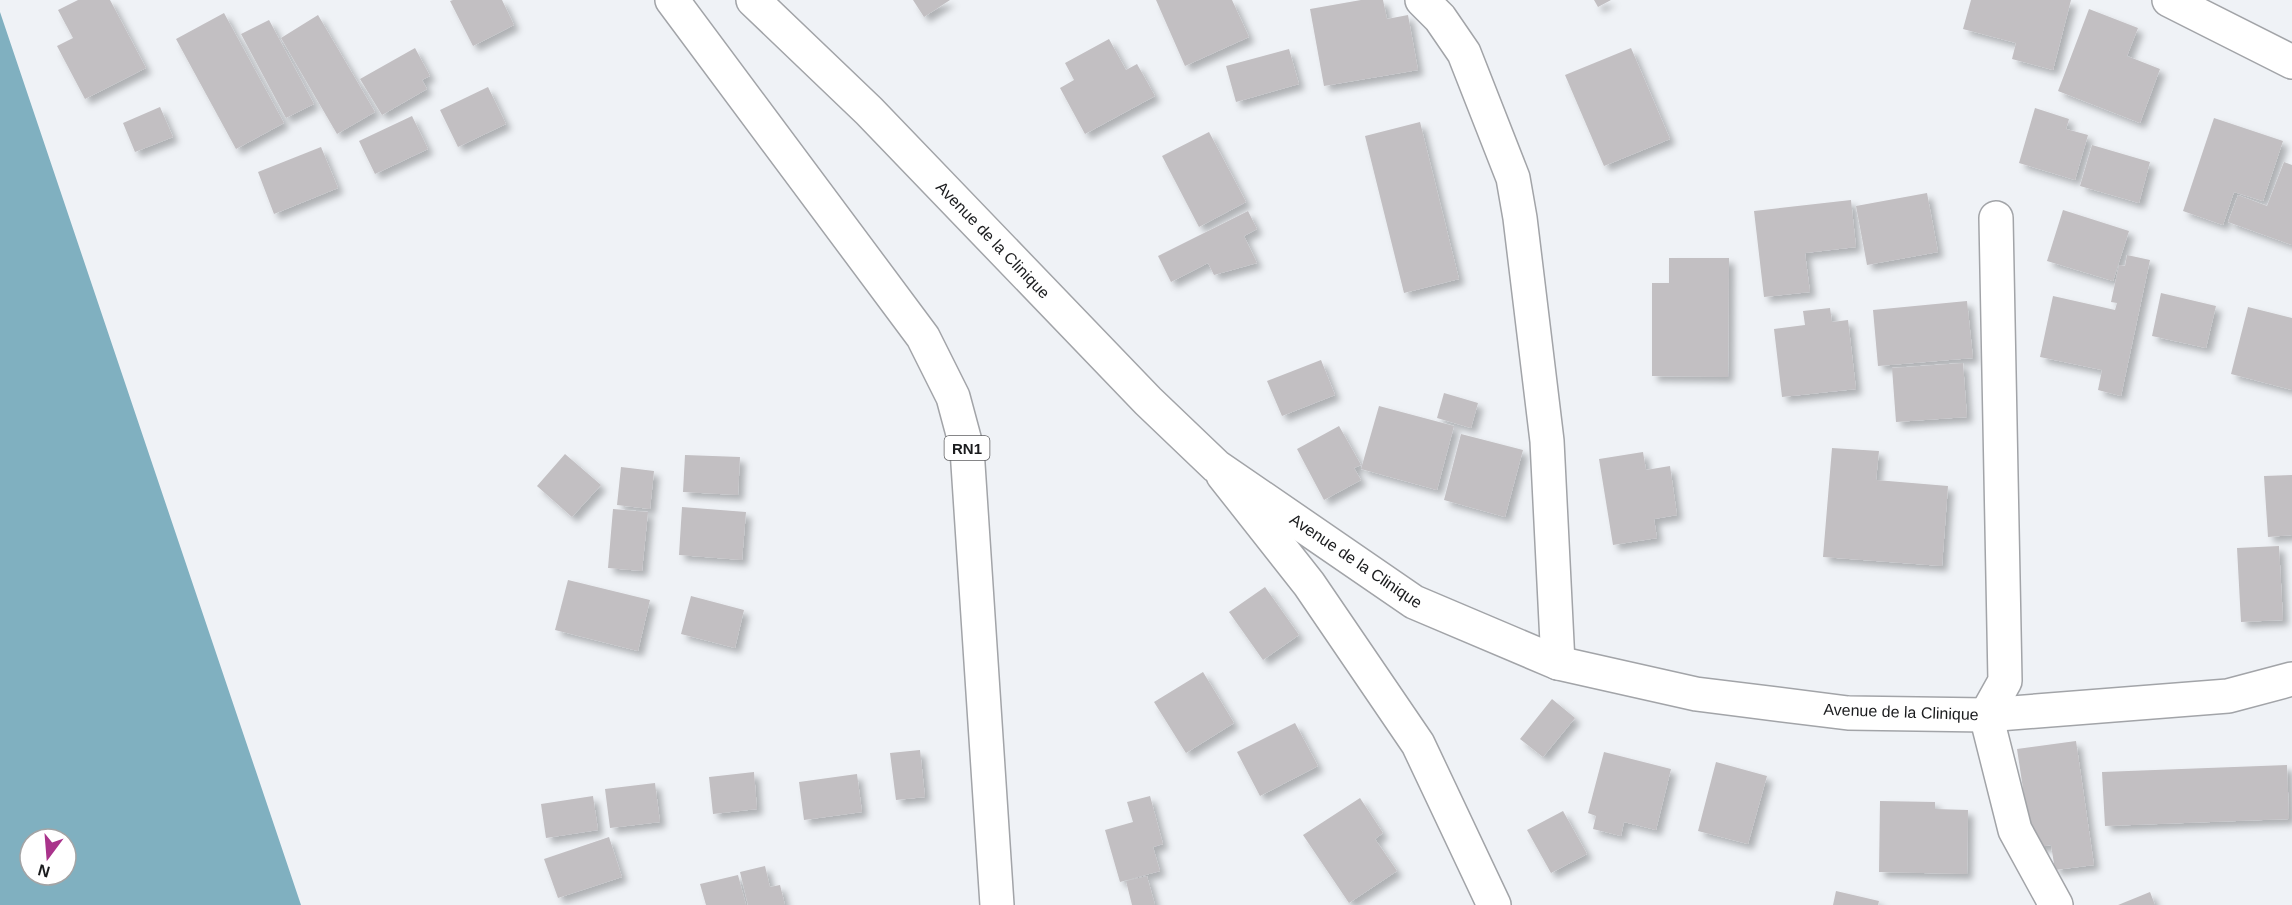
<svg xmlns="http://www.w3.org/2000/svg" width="2292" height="905" font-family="Helvetica,sans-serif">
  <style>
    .water { fill: #80b0c0; fill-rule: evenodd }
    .building { fill: #c2bfc2; filter: url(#shadow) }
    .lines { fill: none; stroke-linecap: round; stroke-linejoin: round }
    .minor-casing { stroke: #a2a4a8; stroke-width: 36 }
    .tertiary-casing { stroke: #a2a4a8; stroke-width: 36 }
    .trunk-casing { stroke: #a2a4a8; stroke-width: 36 }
    .minor { stroke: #fff; stroke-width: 33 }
    .tertiary { stroke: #fff; stroke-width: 33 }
    .trunk { stroke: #fff; stroke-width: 33 }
    .labels { text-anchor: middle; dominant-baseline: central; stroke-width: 4.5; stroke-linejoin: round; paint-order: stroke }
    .shield { fill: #fff; stroke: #5f5f61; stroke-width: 1.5 }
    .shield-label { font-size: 15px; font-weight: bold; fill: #1a1b1d }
    .street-label { font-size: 16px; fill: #1a1b1d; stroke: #fff }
  </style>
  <defs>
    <filter id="shadow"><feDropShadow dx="5.5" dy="5.5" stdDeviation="3" flood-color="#0004"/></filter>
  </defs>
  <rect width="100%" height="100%" fill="#eff2f6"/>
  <path class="water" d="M0,12l301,893h-301zM30,839h36v36h-36z"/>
  <path class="building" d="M78,0h32l36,68 -61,31 -28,-53 16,-8 -15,-28z
    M453,0h49l12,25 -41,21 -23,-45z
    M913,0h37l-26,17z
    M1156,0h76l17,37 -64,29z
    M1361,0h22l4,19 21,-4 10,55 -94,16 -14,-77z
    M1594,0h17l-13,7z
    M1971,0h100l-18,70 -41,-11 4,-16 -53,-14z
    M2089,9l49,19 -11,28 33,13 -20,54 -82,-32z
    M224,13l60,110 -48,26 -60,-110z
    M318,15l57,97 -38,22 -56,-96z
    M269,20l45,84 -28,14 -45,-84z
    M1109,39l17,31 11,-6 18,32 -70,38 -25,-46 14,-8 -9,-17z
    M415,48l15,28 -8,4 5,9 -45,26 -22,-36z
    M1631,48l39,91 -66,27 -39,-91z
    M1289,49l10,35 -63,18 -10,-36z
    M488,87l18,37 -48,23 -18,-37z
    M160,107l13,30 -38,15 -12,-29z
    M2035,108l34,11 -3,10 22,6 -13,45 -56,-17z
    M412,116l16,33 -53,25 -16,-33z
    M2214,118l69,23 -20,60 -29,-9 -11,33 -40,-14z
    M1420,122l39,157 -55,14 -39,-157z
    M1209,132l37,70 -47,25 -37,-71z
    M2092,145l58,17 -11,41 -59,-17z
    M321,147l17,41 -64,26 -16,-42z
    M2284,162l8,3v80l-64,-23 10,-27 29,11z
    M1927,193l11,59 -71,13 -11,-59z
    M1851,200l5,47 -51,6 5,39 -46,5 -10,-86z
    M2063,210l66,21 -16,50 -66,-20z
    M1248,211l9,18 -13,7 13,27 -43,12 -6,-12 -37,19 -13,-26z
    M2127,255l23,5 -29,136 -23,-6 4,-20 -62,-13 13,-61 62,14 2,-7 -6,-1 8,-37 6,1z
    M1669,258h60l-1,119 -76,-1v-93h17z
    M2161,293l55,13 -10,42 -54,-12z
    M1967,301l6,57 -95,8 -5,-56z
    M2248,307l44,11v72l-61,-16z
    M1830,308l2,14 16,-2 8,69 -74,8 -8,-68 31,-4 -2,-14z
    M1321,360l14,35 -53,21 -15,-35z
    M1963,363l4,54 -71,5 -4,-54z
    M1444,393l34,10 -7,25 -34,-10z
    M1379,406l75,20 -17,64 -76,-21z
    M1339,426l22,39 -7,3 7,12 -37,20 -27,-51z
    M1461,434l62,16 -18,67 -61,-17z
    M1832,448l47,3 -3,29 72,6 -6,80 -119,-9z
    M1643,452l3,18 24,-4 7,49 -23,4 3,19 -44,7 -14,-86z
    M565,454l36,31 -29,32 -35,-31z
    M685,455l55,2 -2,38 -55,-3z
    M621,467l33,4 -4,38 -33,-4z
    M2292,475v60l-24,2 -4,-61z
    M682,507l64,5 -4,48 -63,-5z
    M613,509l35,3 -6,59 -34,-3z
    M2279,546l4,74 -42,2 -4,-74z
    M568,580l82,20 -12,51 -83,-21z
    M1265,587l34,48 -36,25 -34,-48z
    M691,596l53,14 -9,38 -54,-14z
    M1203,672l31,51 -48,30 -32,-51z
    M1552,699l23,19 -32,39 -23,-18z
    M1295,723l23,43 -58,30 -23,-44z
    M2076,741l18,124 -39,5 -4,-25 -19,3 -15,-99z
    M920,750l5,47 -29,3 -6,-47z
    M1604,752l67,17 -15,61 -32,-8 -3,14 -28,-7 3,-13 -8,-3z
    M1716,762l51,14 -19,68 -50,-13z
    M2287,765l2,54 -184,7 -3,-54z
    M754,772l3,37 -44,5 -4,-37z
    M857,774l5,38 -58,8 -5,-38z
    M655,783l5,39 -50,6 -5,-39z
    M593,796l5,34 -52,8 -5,-34z
    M1150,796l13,48 -10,3 7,24 -40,11 -15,-52 28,-8 -6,-20z
    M1360,798l23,35 -8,6 22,32 -48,32 -46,-68z
    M1880,801l55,1v7l33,1 -1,64 -88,-2z
    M1563,811l24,43 -36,19 -24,-43z
    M609,837l13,40 -64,21 -14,-39z
    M765,866l5,21 10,-2 5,20h-37l-8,-33z
    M738,875l8,30h-40l-6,-21z
    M1147,876l8,29h-23l-6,-24z
    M1836,891l43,10 -1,4h-45z
    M2150,892l5,13h-37z"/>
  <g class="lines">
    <defs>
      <path id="minor" d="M1422,0l18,18 24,35 49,125 7,40 27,223 11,222
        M2169,0l123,62
        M1996,218l9,463 -19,34 29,115 41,75
        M1223,475l86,109 109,160 76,161"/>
      <path id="tertiary" d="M753,0l116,111 279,290 68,65 198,136 144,61 138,31 152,19 138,2 242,-19 64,-17"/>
      <path id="trunk" d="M672,0l251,337 30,60 14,52 30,456"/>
    </defs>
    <use href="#minor" class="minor-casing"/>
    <use href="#tertiary" class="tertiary-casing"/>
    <use href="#trunk" class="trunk-casing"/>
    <use href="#minor" class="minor"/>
    <use href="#tertiary" class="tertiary"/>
    <use href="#trunk" class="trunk"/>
  </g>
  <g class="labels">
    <rect class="shield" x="944.5" y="436" width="45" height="24" rx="4.5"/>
    <g class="shield-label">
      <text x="967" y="448">RN1</text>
    </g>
    <g class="street-label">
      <text transform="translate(993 240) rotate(46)">Avenue de la Clinique</text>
      <text transform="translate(1356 561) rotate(34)">Avenue de la Clinique</text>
      <text transform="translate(1901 712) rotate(2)">Avenue de la Clinique</text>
    </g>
  </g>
  <g transform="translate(48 857) rotate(196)"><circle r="28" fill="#ffffff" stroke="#a3a4a5" stroke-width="1.5"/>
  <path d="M0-4.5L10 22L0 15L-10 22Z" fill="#a9338b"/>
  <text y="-9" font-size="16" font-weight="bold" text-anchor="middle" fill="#1a1b1d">N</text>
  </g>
</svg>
